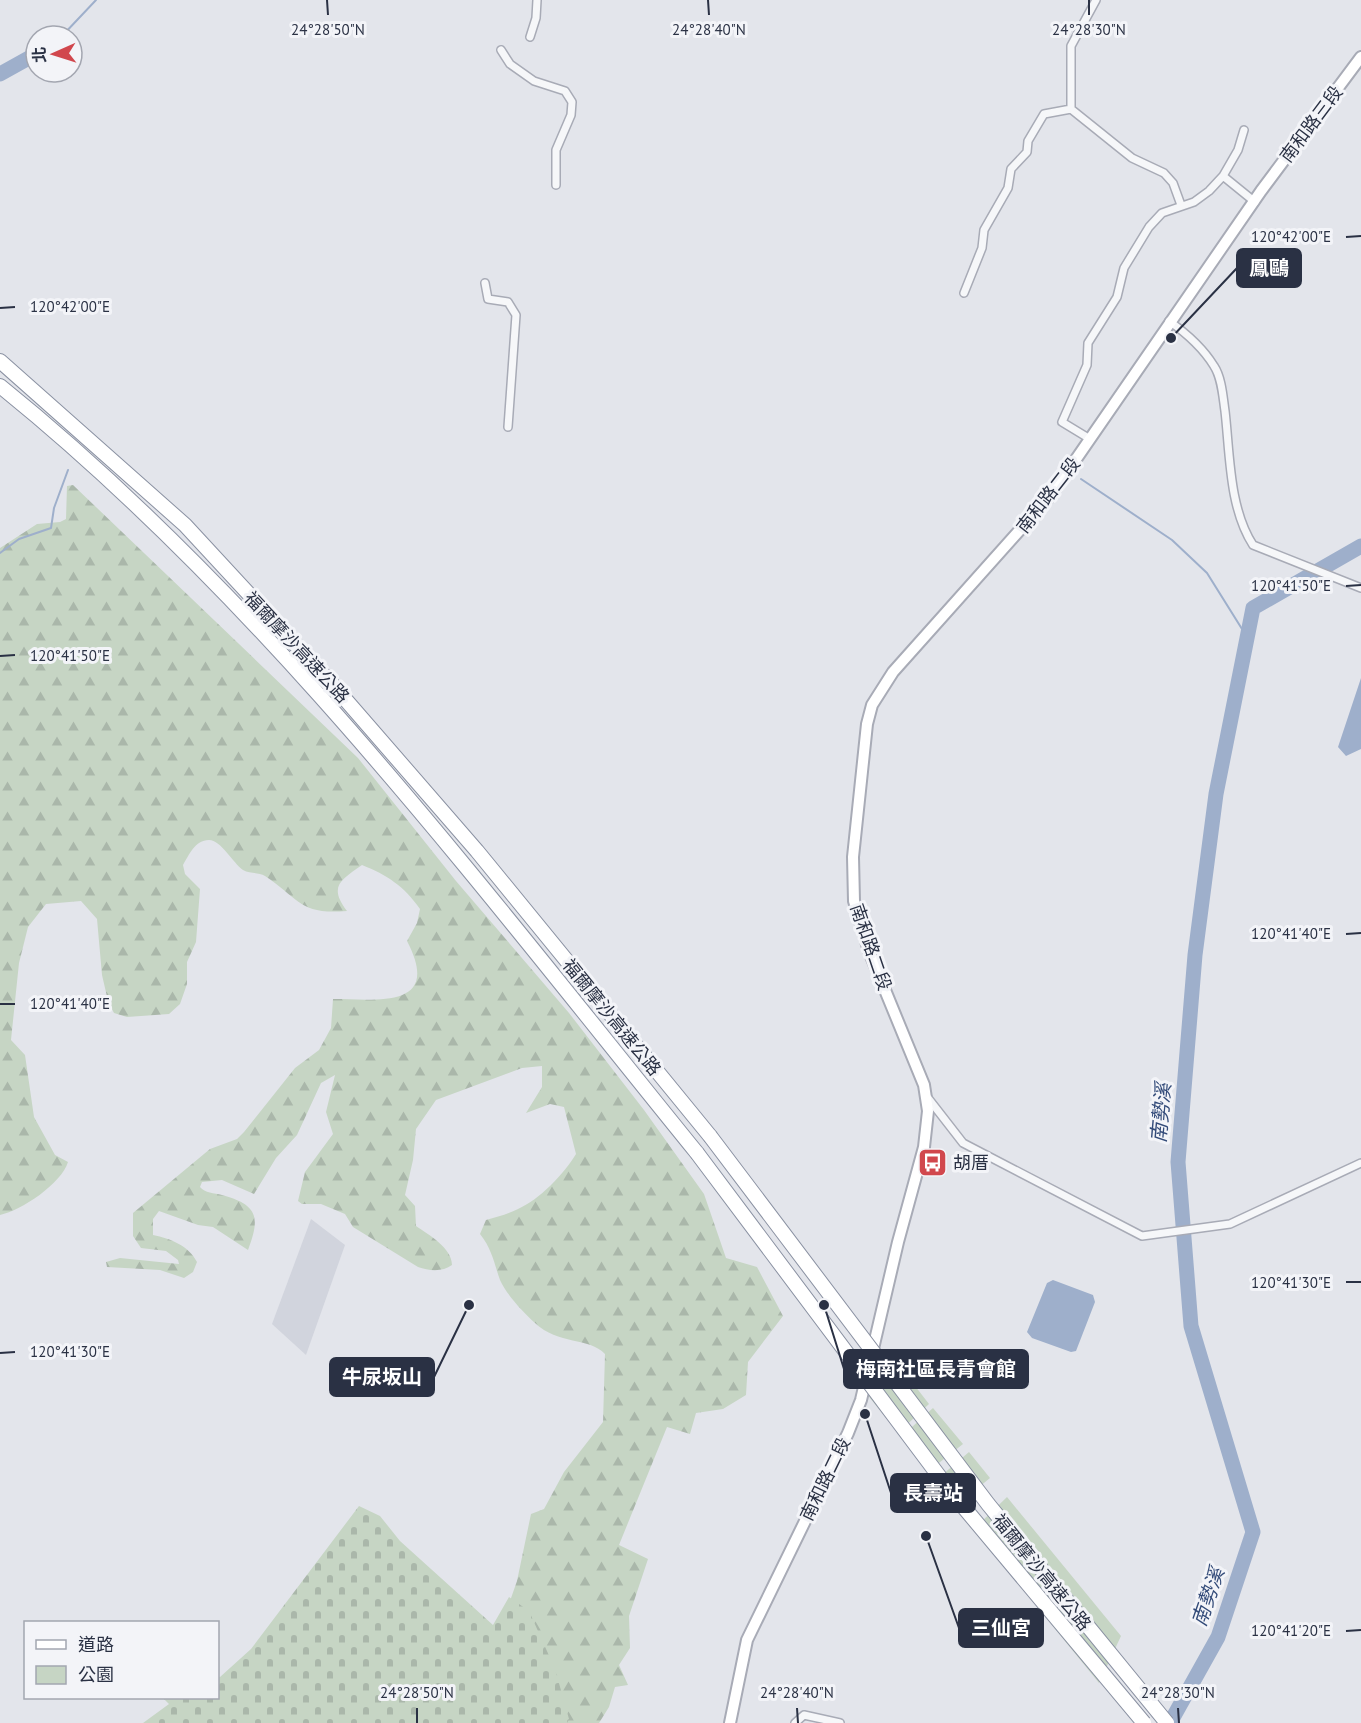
<svg xmlns="http://www.w3.org/2000/svg" width="1361" height="1723" font-family="'PT Sans','Noto Sans TC',sans-serif">
  <style>
    .built { fill: #d1d4dd }
    .green { fill: #c6d5c4 }
    .forest { fill: url(#forest-firs) }
    .cemetery { fill: url(#cemetery-stones) }
    .water { fill: #9eafcb }
    .lines { fill: none; stroke-linecap: round; stroke-linejoin: round }
    .stream { stroke: #9eafcb; stroke-width: 2 }
    .river { stroke: #9eafcb; stroke-width: 15 }
    .street-casing { stroke: #a8abb6; stroke-width: 10 }
    .secondary-casing { stroke: #a8abb6; stroke-width: 14 }
    .highway-casing { stroke: #8a91a2; stroke-width: 16 }
    .street { stroke: #f6f7f9; stroke-width: 7 }
    .secondary { stroke: #fff; stroke-width: 10 }
    .highway { stroke: #fff; stroke-width: 14 }
    .highway-bridge-casing { stroke: #8a91a2; stroke-width: 16; stroke-linecap: butt }
    .highway-bridge { stroke: #fff; stroke-width: 14 }
    .ticks { fill: none; stroke: #2a3144; stroke-width: 2 }
    .labels { text-anchor: middle; dominant-baseline: central; stroke-width: 6; stroke-linejoin: round; paint-order: stroke }
    .street-label { font-size: 18px; fill: #2a3144; stroke: #f3f4f8 }
    .poi-label { font-size: 18px; fill: #2a3144; stroke: #f3f4f8; text-anchor: start }
    .water-label { font-size: 20px; font-style: italic; fill: #334b79; stroke: #f3f4f8 }
    .ticks-label { font-size: 15px; text-anchor: middle; fill: #2a3144; stroke: #f3f4f8; stroke-width: 6; stroke-linejoin: round; paint-order: stroke }
    .leader { fill: none; stroke: #2a3144; stroke-width: 2 }
    .callout-dot { fill: #2a3144; stroke: #f3f4f8; stroke-width: 2 }
    .callout { fill: #2a3144; stroke: #2a3144; stroke-width: 2 }
    .callout-label { font-size: 20px; text-anchor: middle; font-weight: bold; fill: #fff }
  </style>
  <defs>
    <pattern id="forest-firs" width="22" height="20" patternUnits="userSpaceOnUse" patternTransform="scale(1.5)"><rect width="22" height="20" fill="#c6d5c4"/><path d="M5 1l3.5 6h-7zM16 11l3.5 6h-7z" fill="#aab7aa"/></pattern>
    <pattern id="cemetery-stones" width="16" height="16" patternUnits="userSpaceOnUse" patternTransform="scale(1.5)"><rect width="16" height="16" fill="#c6d5c4"/><path d="M2 7V4a2 2 0 0 1 4 0v3zM10 15v-3a2 2 0 0 1 4 0v3z" fill="#aab7aa"/></pattern>
  </defs>
  <rect width="100%" height="100%" fill="#e3e5eb"/>
  <path class="built" d="M311,1219l34,26 -39,110 -34,-31z"/>
  <path class="green" d="M898,1364l31,40 -31,29 -32,-40z
    M933,1408l30,36 -33,26 -28,-34z
    M969,1452l21,26 -35,29 -20,-26z
    M1007,1497l114,139 -22,47 -125,-154z"/>
  <path class="forest" d="M73,485l285,273 98,123 113,132 75,97 60,84 22,64 31,9 26,49 -35,46 -2,33 -23,14 -27,4 -6,21 -23,-7 -48,118 29,14 -19,57 1,32 -11,17 9,20 -13,2 -6,20 -10,16h-42l-47,-122 7,-20 14,-67 13,-5 20,-37 39,-50 2,-68c-16,-17 -47,-9 -70,-31 -11,-10 -29,-29 -35,-43 -6,-17 -8,-31 -20,-46l6,-14c11,-3 22,-6 32,-11 21,-9 46,-35 58,-55l-12,-47 -14,-3 -24,9 16,-26v-21l-20,2 -86,32 -20,29 -3,31 -8,35 10,11 1,20c13,9 36,22 36,39 -9,7 -23,6 -34,2l-65,-40 -8,-13 -24,-10h-19l-4,-3 7,-29 28,-38 -7,-22 9,-37 -14,8 -24,52 -21,23 -22,36 -32,-14 -20,2 -2,5c5,6 14,6 22,8 37,10 38,23 26,55l-35,-23 -15,-2 -39,-14 -6,8v16c18,4 35,10 44,27l-4,10 -9,6 -24,-8 -53,-3 -1,-5 14,-4 59,6 -1,-4 -12,-9 -25,-3 -8,-12v-23l77,-64 27,-10 7,-7 51,-64 24,-18 12,-22 2,-29c43,0 110,11 74,-58l10,-18 3,-14c-16,-23 -33,-34 -58,-44 -21,15 -34,21 -15,46 -48,4 -47,-12 -82,-35 -6,-4 -15,-2 -22,-6 -10,-7 -22,-30 -34,-30 -14,0 -20,15 -26,25l2,9 15,15 -4,53 -9,20v22l-7,20 -11,10 -42,3 -13,-4 -6,-12 -6,-26 -5,-56 -16,-18 -35,3 -18,23 -9,36 -8,77 14,15 9,62 21,38 13,7c-7,22 -46,48 -68,53v-667l37,-24 23,-2 6,-3 1,-33z"/>
  <path class="cemetery" d="M359,1506l21,10 20,25 93,84 16,-28 20,14 26,58 14,50 -2,4h-424l26,-19 -6,-6h55v-22l2,1 31,-28z"/>
  <path class="water" d="M1361,678v71l-15,7 -8,-9z
    M1053,1280l40,15 2,7 -19,49 -5,1 -39,-14 -5,-6 20,-49z"/>
  <g class="lines">
    <path class="stream" d="M62,36l34,-36
      M1081,479l91,61 35,33 40,64
      M0,553l19,-14 32,-11 3,-20 14,-38"/>
    <path class="river" d="M0,74l36,-20
      M1170,1723l48,-86 35,-105 -62,-206 -13,-164 17,-207 21,-161 37,-186 108,-62"/>
    <defs>
      <path id="street" d="M1096,0l-25,46v63l61,49 32,15 9,10 8,22
        M530,37l6,-19 1,-18
        M501,50l9,14 24,17 31,10 7,11 -1,13 -15,35v35
        M1223,176l32,26
        M485,283l3,16 20,3 8,13 -8,112
        M964,293l18,-45 2,-18 24,-42 3,-19 16,-17 1,-11 16,-27 27,-5
        M1169,321c17,12 34,27 45,45 8,12 9,32 11,45 5,43 4,97 28,134l108,43
        M1090,439l-28,-17 25,-57 1,-22 29,-46 7,-29 25,-41 13,-14 32,-11 15,-11 14,-15 15,-26 6,-20
        M928,1098l35,45 179,93 88,-12 131,-61
        M795,1723l9,-8 36,8"/>
      <path id="secondary" d="M730,1723l17,-83 101,-207 13,-33 37,-158 26,-95 4,-36 -4,-26 -55,-134 -15,-50 -1,-44 14,-133 5,-19 21,-33 159,-178 209,-303 100,-134"/>
      <path id="highway" d="M0,361l185,164 147,159 145,167 233,285
        M0,386c268,216 481,501 697,767"/>
    </defs>
    <use href="#street" class="street-casing"/>
    <use href="#secondary" class="secondary-casing"/>
    <use href="#highway" class="highway-casing"/>
    <use href="#street" class="street"/>
    <use href="#secondary" class="secondary"/>
    <use href="#highway" class="highway"/>
    <defs>
      <path id="highway-bridge" d="M710,1136l278,368 179,219
        M697,1153l254,339 193,231"/>
    </defs>
    <use href="#highway-bridge" class="highway-bridge-casing"/>
    <use href="#highway-bridge" class="highway-bridge"/>
  </g>
  <path class="ticks" d="M327,0l1,15M708,0l1,15M1089,0v15M1346,237l15,-1M0,308l15,-1M1346,586l15,-1M0,656l15,-1M1346,934l15,-1M0,1004h15M1346,1282h15M0,1353l15,-1M1346,1631l15,-1M417,1708v15M797,1708l1,15M1178,1708l1,15"/>
  <defs>
    <symbol id="bus-square" viewBox="-11 -11 22 22"><rect x="-9" y="-9" width="18" height="18" rx="4" fill="#d1474d" stroke="#f3f4f8"/><path d="M-5-6H5V4H4V6H2V4H-2V6H-4V4H-5ZM-3.5-4V0h7V-4ZM-3.5 1.2v1.5H-2V1.2ZM2 1.2v1.5H3.5V1.2Z" fill="#fff"/></symbol>
  </defs>
  <g fill-rule="evenodd">
    <use href="#bus-square" x="916" y="1146" width="33" height="33"/>
  </g>
  <g class="labels">
    <g class="street-label">
      <text transform="translate(1311 124) rotate(-53)">南和路三段</text>
      <text transform="translate(1048 495) rotate(-52)">南和路二段</text>
      <text transform="translate(297 647) rotate(47)">福爾摩沙高速公路</text>
      <text transform="translate(871 947) rotate(71)">南和路二段</text>
      <text transform="translate(612 1017) rotate(51)">福爾摩沙高速公路</text>
      <text transform="translate(825 1479) rotate(-64)">南和路二段</text>
      <text transform="translate(1042 1572) rotate(51)">福爾摩沙高速公路</text>
    </g>
    <g class="poi-label">
      <text x="953" y="1162">胡厝</text>
    </g>
    <g class="water-label">
      <text transform="translate(1161 1113) rotate(-85)">南勢溪</text>
      <text transform="translate(1208 1597) rotate(-71)">南勢溪</text>
    </g>
  </g>
  <g class="ticks-label">
    <text x="328" y="35">24°28'50"N</text>
    <text x="709" y="35">24°28'40"N</text>
    <text x="1089" y="35">24°28'30"N</text>
    <text x="1291" y="242">120°42'00"E</text>
    <text x="70" y="312">120°42'00"E</text>
    <text x="1291" y="591">120°41'50"E</text>
    <text x="70" y="661">120°41'50"E</text>
    <text x="1291" y="939">120°41'40"E</text>
    <text x="70" y="1009">120°41'40"E</text>
    <text x="1291" y="1288">120°41'30"E</text>
    <text x="70" y="1357">120°41'30"E</text>
    <text x="1291" y="1636">120°41'20"E</text>
    <text x="417" y="1698">24°28'50"N</text>
    <text x="797" y="1698">24°28'40"N</text>
    <text x="1178" y="1698">24°28'30"N</text>
  </g>
  <path class="leader" d="M1171 338L1237 268M824 1305L844 1369M469 1305L434 1377M865 1414L891 1493M926 1536L959 1628"/>
  <g class="callout-dot">
    <circle cx="1171" cy="338" r="6"/>
    <circle cx="824" cy="1305" r="6"/>
    <circle cx="469" cy="1305" r="6"/>
    <circle cx="865" cy="1414" r="6"/>
    <circle cx="926" cy="1536" r="6"/>
  </g>
  <g class="callout">
    <rect x="1237" y="249" width="64" height="38" rx="6"/>
    <rect x="844" y="1350" width="184" height="38" rx="6"/>
    <rect x="330" y="1358" width="104" height="38" rx="6"/>
    <rect x="891" y="1474" width="84" height="38" rx="6"/>
    <rect x="959" y="1609" width="84" height="38" rx="6"/>
  </g>
  <g class="callout-label">
    <text x="1269" y="275">鳳鷗</text>
    <text x="936" y="1376">梅南社區長青會館</text>
    <text x="382" y="1384">牛尿坂山</text>
    <text x="933" y="1500">長壽站</text>
    <text x="1001" y="1635">三仙宮</text>
  </g>
  <rect x="24" y="1621" width="195" height="78" fill="#f3f4f8" stroke="#a3a6b0" stroke-width="1.5"/>
  <rect x="36" y="1640" width="30" height="9" fill="#ffffff" stroke="#a3a6b0" stroke-width="1.5"/>
  <text x="78" y="1651" font-size="18" fill="#2a3144">道路</text>
  <rect x="36" y="1666" width="30" height="18" fill="#c6d5c4" stroke="#a3a6b0" stroke-width="1.5"/>
  <text x="78" y="1681" font-size="18" fill="#2a3144">公園</text>
  <g transform="translate(54 54) rotate(267)"><circle r="28" fill="#f3f4f8" stroke="#a3a6b0" stroke-width="1.5"/>
  <path d="M0-4.5L10 22L0 15L-10 22Z" fill="#d1474d"/>
  <text y="-9" font-size="16" font-weight="bold" text-anchor="middle" fill="#2a3144">北</text>
  </g>
</svg>
